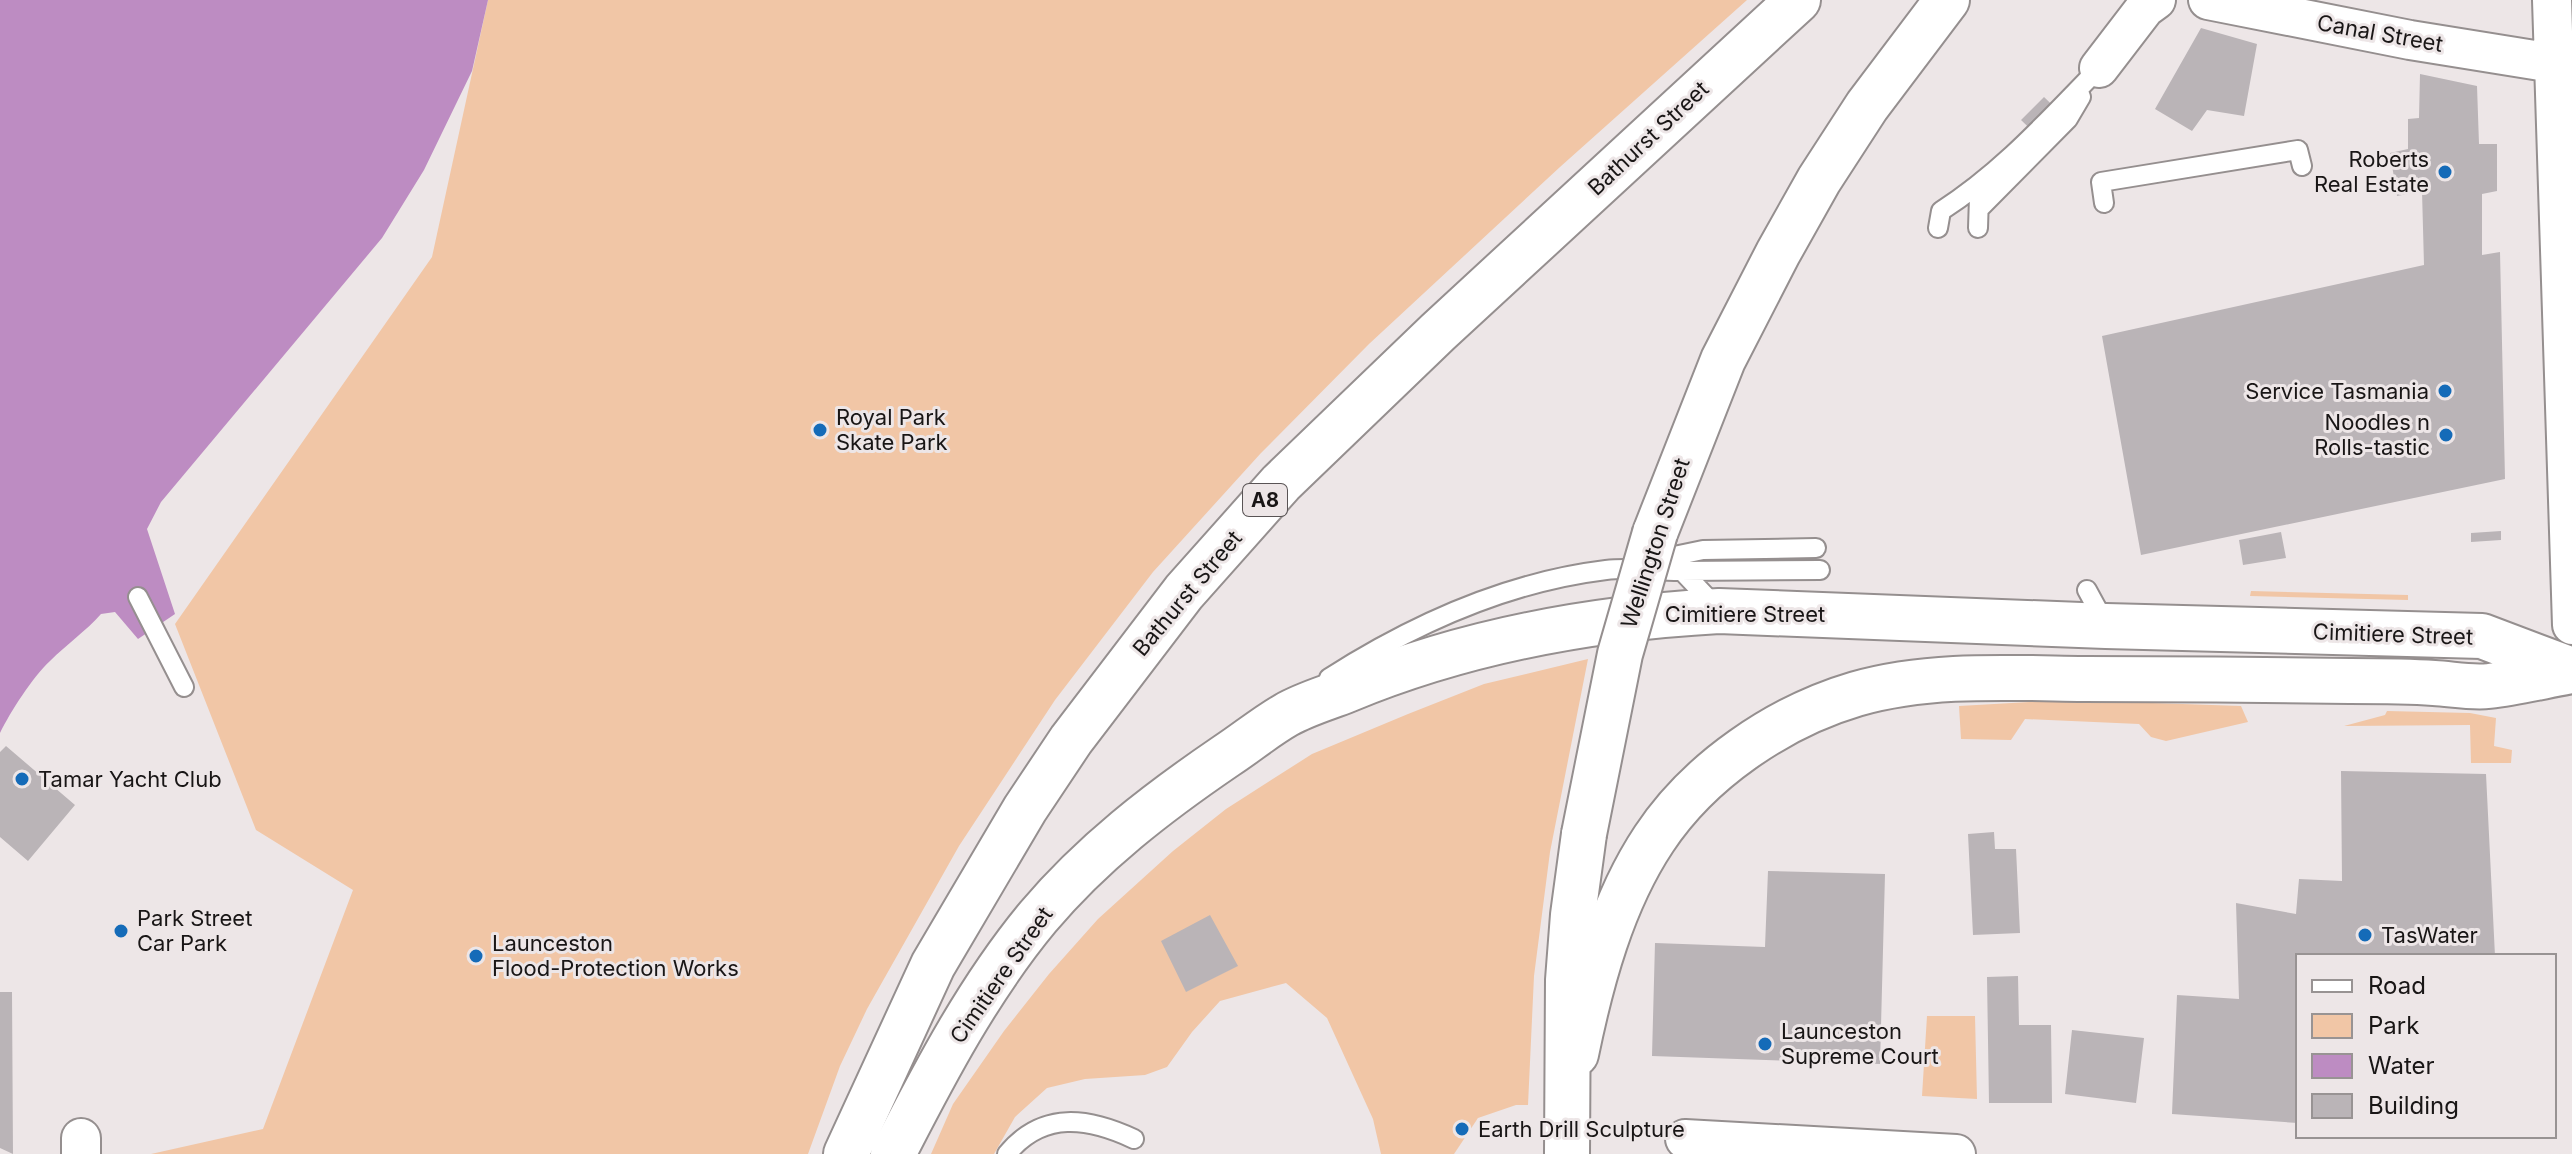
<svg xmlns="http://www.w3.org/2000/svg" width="2572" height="1154" font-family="Inter,sans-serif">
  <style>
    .green { fill: #f1c6a6 }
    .water { fill: #bd8cc2 }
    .building { fill: #bab4b7 }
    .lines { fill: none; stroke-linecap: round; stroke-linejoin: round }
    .service-casing { stroke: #958f8f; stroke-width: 22 }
    .minor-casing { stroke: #958f8f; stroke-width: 42 }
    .secondary-casing { stroke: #958f8f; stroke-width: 48 }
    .trunk-casing { stroke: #958f8f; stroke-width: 48 }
    .service { stroke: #fff; stroke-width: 18 }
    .minor { stroke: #fff; stroke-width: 38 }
    .secondary { stroke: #fff; stroke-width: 44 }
    .trunk { stroke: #fff; stroke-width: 44 }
    .trunk-bridge-casing { stroke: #958f8f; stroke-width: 48; stroke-linecap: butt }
    .trunk-bridge { stroke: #fff; stroke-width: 44 }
    .poi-dot { fill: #156bb8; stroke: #ede6e7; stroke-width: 3 }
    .labels { text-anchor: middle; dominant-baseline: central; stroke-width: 6; stroke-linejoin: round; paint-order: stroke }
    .shield { fill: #ede6e7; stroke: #595455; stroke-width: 2 }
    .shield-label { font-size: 20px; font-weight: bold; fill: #191616 }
    .street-label { font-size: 22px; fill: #191616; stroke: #ede6e7 }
    .poi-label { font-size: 22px; fill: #191616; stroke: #ede6e7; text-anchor: start }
  </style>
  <rect width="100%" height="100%" fill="#ede6e7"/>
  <path class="green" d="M488,0h1259l-187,167 -191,177 -108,109 -108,119 -98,128 -96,146 -92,163 -27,57 -32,88h-657l112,-25 90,-239 -97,-60 -81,-206 257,-367z
    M2251,591l157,4v5l-158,-4z
    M1588,659l-38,193 -16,124 -6,129h-12l-38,13 -24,36h-73l-8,-35 -46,-101 -41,-35 -66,18 -28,31 -25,35 -22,8 -60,4 -38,9 -32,29 -21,37h-63l22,-50 51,-73 45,-57 49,-55 75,-68 53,-42 86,-55 96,-40 76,-30z
    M2065,700l176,6 7,16 -82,19 -15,-4 -12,-13 -114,-5 -14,21 -50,-1 -2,-33z
    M2387,711l83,2 26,5 -2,28 18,4 -1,13h-40l-1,-38 -126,1 41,-11z
    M1927,1016h48l2,83 -55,-3z"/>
  <path class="water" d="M0,0h488l-16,71 -48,99 -42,68 -221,264 -14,27 28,85 -37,25 -23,-27 -14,2c-15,17 -34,30 -51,47 -18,17 -39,50 -50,72z"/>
  <path class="building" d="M2201,28l56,16 -13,72 -37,-6 -15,21 -37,-22z
    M2420,74l57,12 2,58h18v47l-15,3v61l18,-3 5,227 -364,76 -39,-219 322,-71 -2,-74 -25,5 -7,-43 18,-4v-30l11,-1z
    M2044,97l28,27 -22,24 -29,-28z
    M2501,531v9l-30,2v-9z
    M2281,532l5,26 -43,7 -4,-25z
    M6,746l69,59 -47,56 -28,-24v-85z
    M2341,771l145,3 9,182h-197v167l-126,-9 5,-119 62,4 -3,-96 60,11 3,-35 43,2z
    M1994,832l1,17h21l4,84 -47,2 -5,-101z
    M1768,871l117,3 -5,190 -228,-8 3,-113 110,4z
    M1210,915l28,51 -52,26 -25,-51z
    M2018,976l1,49h32l1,78h-63l-2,-126z
    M0,992h12l1,162 -13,-6z
    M2072,1030l72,8 -8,65 -71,-9z"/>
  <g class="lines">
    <defs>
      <path id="service" d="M2104,203l-3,-21 197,-32 4,16
        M1979,209l89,-90 13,-22
        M1938,228l3,-17c62,-40 107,-91 158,-143
        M1978,228l1,-31
        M1650,561l53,-11 113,-2
        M1682,571l34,36
        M2087,590l18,33
        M138,597l46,90
        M1329,678c83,-53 178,-96 277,-108 24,-3 49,1 73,1 47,0 94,-1 141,-1
        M1007,1154c36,-44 82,-36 127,-15"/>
      <path id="minor" d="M2208,0l202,40 143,23
        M2552,0l20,625
        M2099,68l46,-60 11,-8
        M1685,1139l271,15
        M81,1154v-16"/>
      <path id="secondary" d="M1576,1054c15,-73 36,-152 78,-215 45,-68 124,-122 202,-145 73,-21 153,-16 228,-15 89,0 177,1 266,2 28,0 56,0 84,2 18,1 37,5 55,3 27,-3 55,-10 83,-15
        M893,1154c42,-82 86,-166 145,-237 54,-64 119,-114 188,-161 20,-13 39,-29 60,-41 19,-11 41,-17 61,-25 118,-49 245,-72 372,-79l387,15 376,10 90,34"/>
      <path id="trunk" d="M1655,533l68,-173 55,-107 41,-73 48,-74 80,-106
        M846,1154l87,-189 92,-156 46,-69 113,-148 97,-109 157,-151 360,-332
        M1567,1154l1,-174 5,-65 11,-81"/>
    </defs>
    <use href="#service" class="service-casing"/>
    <use href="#minor" class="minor-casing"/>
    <use href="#secondary" class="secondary-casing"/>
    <use href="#trunk" class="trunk-casing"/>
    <use href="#service" class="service"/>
    <use href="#minor" class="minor"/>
    <use href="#secondary" class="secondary"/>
    <use href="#trunk" class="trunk"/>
    <defs>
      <path id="trunk-bridge" d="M1584,834l36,-180 35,-121"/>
    </defs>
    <use href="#trunk-bridge" class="trunk-bridge-casing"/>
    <use href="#trunk-bridge" class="trunk-bridge"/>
  </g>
  <g class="poi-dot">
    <circle cx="2445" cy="172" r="8"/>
    <circle cx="2445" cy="391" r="8"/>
    <circle cx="820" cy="430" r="8"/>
    <circle cx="2446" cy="435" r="8"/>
    <circle cx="22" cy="779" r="8"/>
    <circle cx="121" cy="931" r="8"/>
    <circle cx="2365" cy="935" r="8"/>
    <circle cx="476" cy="956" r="8"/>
    <circle cx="1765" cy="1044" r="8"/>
    <circle cx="1462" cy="1129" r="8"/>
  </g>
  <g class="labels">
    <rect class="shield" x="1243" y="484" width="44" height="32" rx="6"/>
    <g class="shield-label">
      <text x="1265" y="500">A8</text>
    </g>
    <g class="street-label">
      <text transform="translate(2380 33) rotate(10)">Canal Street</text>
      <text transform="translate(1648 138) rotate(-43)">Bathurst Street</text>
      <text transform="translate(1655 543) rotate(-72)">Wellington Street</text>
      <text transform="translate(1187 593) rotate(-50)">Bathurst Street</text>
      <text x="1745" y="614">Cimitiere Street</text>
      <text transform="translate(2393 634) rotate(2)">Cimitiere Street</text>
      <text transform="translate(1001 975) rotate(-55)">Cimitiere Street</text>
    </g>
    <g class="poi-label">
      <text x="2429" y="159" text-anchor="end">Roberts<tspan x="2429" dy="25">Real Estate</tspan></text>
      <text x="2429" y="391" text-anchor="end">Service Tasmania</text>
      <text x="836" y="417">Royal Park<tspan x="836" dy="25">Skate Park</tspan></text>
      <text x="2430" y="422" text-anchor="end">Noodles n<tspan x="2430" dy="25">Rolls-tastic</tspan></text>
      <text x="38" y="779">Tamar Yacht Club</text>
      <text x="137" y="918">Park Street<tspan x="137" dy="25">Car Park</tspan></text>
      <text x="2381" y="935">TasWater</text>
      <text x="492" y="943">Launceston<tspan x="492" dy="25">Flood-Protection Works</tspan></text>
      <text x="1781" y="1031">Launceston<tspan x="1781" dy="25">Supreme Court</tspan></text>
      <text x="1478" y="1129">Earth Drill Sculpture</text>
    </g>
  </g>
  <rect x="2296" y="954" width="260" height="184" fill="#ede6e7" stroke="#989393" stroke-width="2"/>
  <rect x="2312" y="980" width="40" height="12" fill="#ffffff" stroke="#989393" stroke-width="2"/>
  <text x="2368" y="994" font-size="24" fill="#191616">Road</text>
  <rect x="2312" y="1014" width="40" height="24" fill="#f1c6a6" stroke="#989393" stroke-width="2"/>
  <text x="2368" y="1034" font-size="24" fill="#191616">Park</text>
  <rect x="2312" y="1054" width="40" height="24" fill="#bd8cc2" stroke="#989393" stroke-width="2"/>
  <text x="2368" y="1074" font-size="24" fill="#191616">Water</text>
  <rect x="2312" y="1094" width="40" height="24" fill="#bab4b7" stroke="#989393" stroke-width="2"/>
  <text x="2368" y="1114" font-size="24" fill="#191616">Building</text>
</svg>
